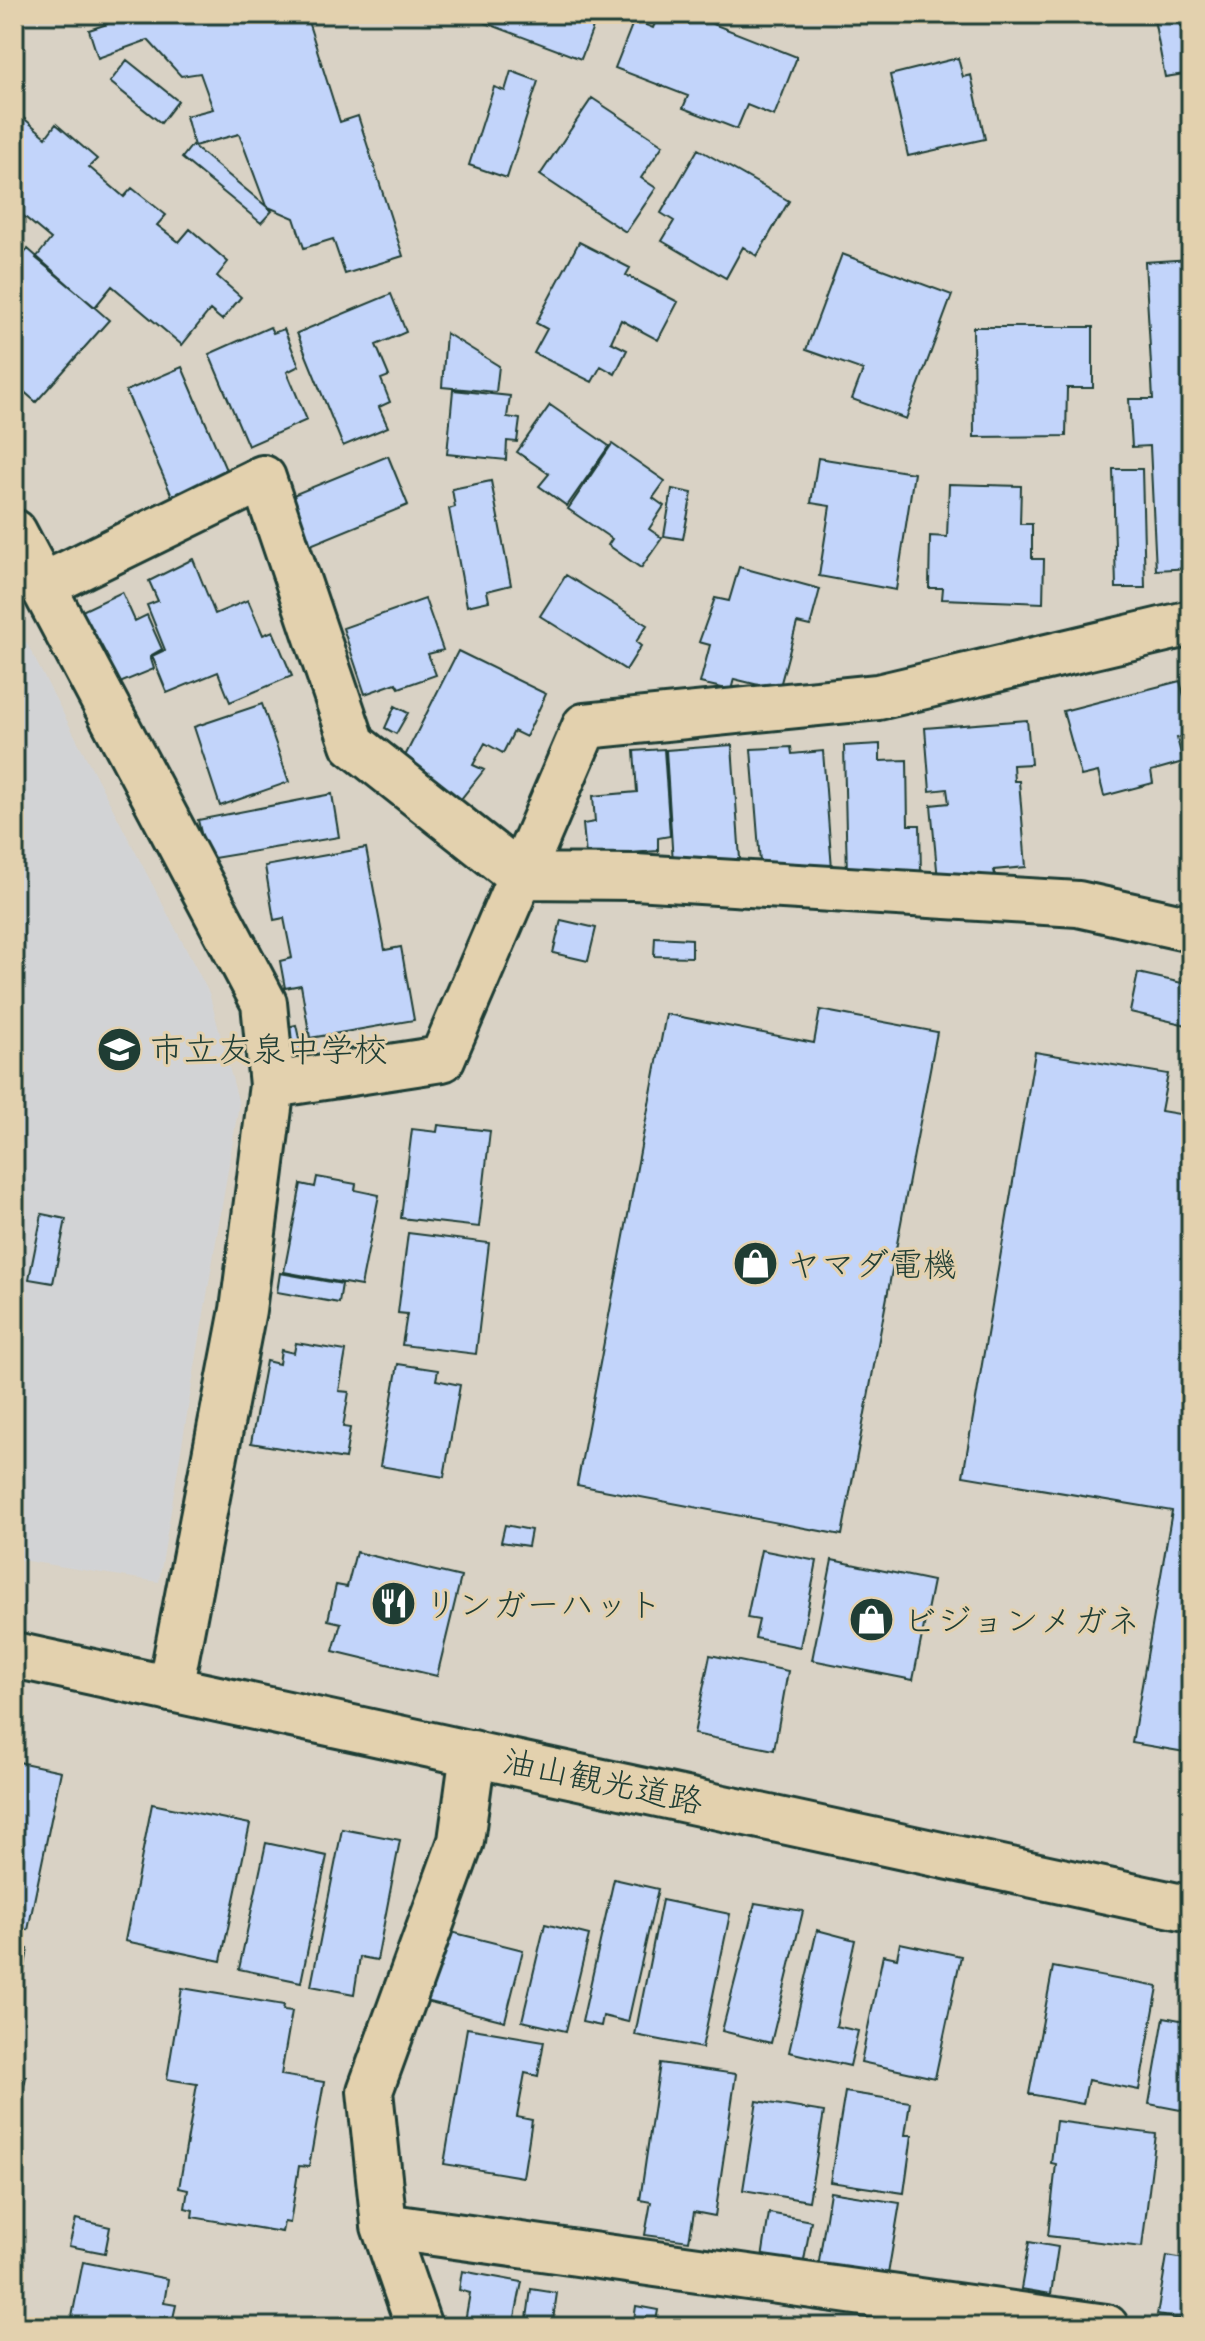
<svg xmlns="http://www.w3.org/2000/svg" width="1205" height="2341" font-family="Caveat,'Klee One',sans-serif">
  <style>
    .built { fill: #d2d3d5 }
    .building { fill: #c2d4fa; stroke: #1f3d34; stroke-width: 2 }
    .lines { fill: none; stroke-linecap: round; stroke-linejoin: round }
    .minor-casing { stroke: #1f3d34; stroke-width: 50 }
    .tertiary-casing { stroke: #1f3d34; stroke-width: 50 }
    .minor { stroke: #e3d1ae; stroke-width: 44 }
    .tertiary { stroke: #e3d1ae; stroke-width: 44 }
    .labels { text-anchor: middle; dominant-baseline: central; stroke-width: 6; stroke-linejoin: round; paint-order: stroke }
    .poi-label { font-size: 34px; fill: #1f3d34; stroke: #e3d1ae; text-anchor: start }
    .street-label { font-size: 34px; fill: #1f3d34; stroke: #e3d1ae }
  </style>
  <rect width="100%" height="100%" fill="#d9d2c5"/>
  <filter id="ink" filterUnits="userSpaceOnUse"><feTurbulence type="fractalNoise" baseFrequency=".0125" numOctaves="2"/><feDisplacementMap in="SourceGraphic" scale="16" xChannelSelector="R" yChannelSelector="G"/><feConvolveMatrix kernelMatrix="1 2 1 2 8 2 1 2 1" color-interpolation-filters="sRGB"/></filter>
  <g filter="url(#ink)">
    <path class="built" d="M14,619l195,374 30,111 -80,478 -145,-23z"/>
    <path class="building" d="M104,14h168l3,10 31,-9 34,107 18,-6 45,140 -58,18 -12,-35 -29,9 -10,-30 -28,-12 -27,-72 -45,12 -8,-30 27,-7 -13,-36 -19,3 -33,-36 -50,18 -9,-28 18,-6z
      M462,14h136l-17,45z
      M659,14h29l109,43 -23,59 -27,-11 -10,24 -54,-21 5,-12 -73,-28 19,-48 19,8z
      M1153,14h27l11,59 -26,4z
      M958,58l5,19 8,-2 14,64 -77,17 -18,-81z
      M127,60l51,41 -17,22 -51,-41z
      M511,71l27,10 -31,97 -38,-13 25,-78 11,4z
      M592,98l71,47 -22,33 15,10 -30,44 -86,-57z
      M14,110l32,27 10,-13 41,35 -8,8 35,30 8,-9 34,27 -9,10 22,17 11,-13 38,33 -11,14 24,21 -19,23 -12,-10 -28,35 -70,-59 -17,21 -59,-49 15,-19 -37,-31z
      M192,145l80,66 -11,12 -79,-65z
      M698,149l91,52 -32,55 -14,-9 -17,31 -64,-37 12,-20 -13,-8z
      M579,242l51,26 -4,7 52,27 -20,38 -37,-20 -10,22 16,8 -12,24 -14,-8 -9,16 -58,-29 13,-24 -11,-6z
      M28,249l81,71 -73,82 -22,-19v-118z
      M842,254l110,41 -46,124 -54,-20 11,-29 -57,-20z
      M1191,259v309l-35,2 -6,-124 -18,1 -3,-48h24l-8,-137z
      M391,294l15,38 -30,13 13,31 -8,3 9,23 -11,5 9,20 -45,19 -46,-113z
      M270,327l3,6 11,-4 15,37 -12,6 20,48 -59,26 -39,-92z
      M973,327h120v61h-26l-1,48 -92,1z
      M446,333l53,33 -3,26 -54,-5z
      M182,367l47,110 -55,24 -48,-110z
      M453,390l57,6 -3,21 13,2 -3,23 -10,-1 -1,19 -59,-6z
      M550,405l59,41 -42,60 -28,-20 10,-12 -32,-22z
      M612,444l53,37 -12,17 11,8 -15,23 13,9 -21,30 -33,-23 4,-6 -44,-30z
      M388,456l20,49 -107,44 -20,-49z
      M818,458l96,15 -18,117 -77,-14 11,-70 -19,-3z
      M1113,469h29l3,119h-29z
      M491,481l20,104 -24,6 2,10 -22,5 -18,-97 6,-2 -3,-18z
      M949,484l72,2 -1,38h12v35h12l-1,44 -101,-4 1,-11h-14l1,-52 17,1z
      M672,489l20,4 -9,46 -19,-3z
      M193,559l22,55 33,-14 15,35 10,-4 19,45 -62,26 -12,-30 -51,21 -15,-37 13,-6 -18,-45 11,-4 -9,-20z
      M739,567l81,22 -10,37 -13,-3 -18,67 -45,-11 -3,11 -31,-7 10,-38 -11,-3 16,-44 14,3z
      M566,575l81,50 -11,17 5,4 -15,24 -86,-54z
      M122,592l13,29 12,-6 15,34 -12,7 4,13 -39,16 -33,-74z
      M425,599l18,51 -15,4 8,21 -37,13 -3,-5 -31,11 -22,-66z
      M458,651l88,43 -20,43 -12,-6 -11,22 -18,-10 -12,22 11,5 -31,39 -54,-41z
      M1180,681l11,42v12l-14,3 6,24 -32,9 2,12 -49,13 -6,-24 -17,4 -18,-65z
      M262,704l27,78 -69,24 -26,-79z
      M395,706l13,7 -12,21 -11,-6z
      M1027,720l4,44 -18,1 1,16h5l7,86 -32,3 1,5 -57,5 -7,-75 18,-2 -2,-14 -17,2 -5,-63z
      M880,744v17l27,-1 1,65h12l1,49 -74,1 -3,-129z
      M732,745l8,114 -67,4 -7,-113z
      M791,747l1,7 31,-3 9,118 -71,6 -10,-126z
      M664,749l6,87 -12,2v13l-72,5 -3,-32 12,-2 -2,-26 44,-4 -3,-41z
      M332,794l7,43 -125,21 -9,-8 -7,-30z
      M366,848l19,102 16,-3 13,73 -104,18 -9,-53 -16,3 -5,-27 12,-3 -8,-40 -10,2 -9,-54z
      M561,920l35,8 -8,33 -35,-8z
      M655,937l37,2v18l-38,-1z
      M1138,973l53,12v41l-61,-14z
      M820,1010l117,22 -95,503 -265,-50 89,-471 148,29z
      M296,1025l7,31 -16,3 -8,-30z
      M1035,1052l133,22 -7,37 30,5v637l-59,-10 40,-232 -209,-35z
      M438,1125l52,6 -11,96 -78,-9 11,-89 25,3z
      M317,1177l39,7 -1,6 24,5 -18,91 -77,-14 17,-88 14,3z
      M42,1214l24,5 -13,64 -24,-4z
      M408,1233l81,10 -13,111 -74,-9 5,-31 -9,-1z
      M280,1273l62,11 -3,19 -62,-11z
      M296,1343l50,8 -7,40 10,1 -6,35 7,1 -5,31 -94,-16 15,-82 13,3 2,-14 13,3z
      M398,1364l40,6 -2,10 24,5 -16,92 -64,-11z
      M505,1525l26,5 -3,16 -27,-4z
      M761,1550l56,11 -17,86 -45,-9 4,-18 -12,-2z
      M356,1552l105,25 -24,99 -104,-25 8,-28 -13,-3 8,-35 11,2z
      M832,1560l101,21 -20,99 -101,-20z
      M710,1655l78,16 -14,79 -80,-16z
      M14,1761l47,10 -33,159 -14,-3z
      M152,1804l98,20 -29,137 -96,-20z
      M342,1829l58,11 -23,120 -17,-3 -6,37 -43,-8z
      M266,1843l61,13 -26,126 -62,-13z
      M614,1879l44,10 -30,133 -25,-6 -2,10 -19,-4z
      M662,1900l68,14 -28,134 -67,-13z
      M755,1903l48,8 -32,132 -49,-12z
      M545,1924l44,11 -23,96 -44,-10z
      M439,1929l84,21 -18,71 -83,-21z
      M817,1930l38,10 -19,86 22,5 -8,35 -61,-14z
      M900,1943l61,13 -26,122 -74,-16 22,-107 14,3z
      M14,1946l14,3 -6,33 -8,-2z
      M1053,1967l105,20 -19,103 -51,-10 -5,24 -54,-10z
      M182,1988l102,17 -1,5 9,1 -11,64 43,7 -15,85 -10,-1 -9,57 -6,-1 -2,10 -90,-15 1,-7 -8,-2 3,-18 -9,-2 18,-104 -30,-5z
      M1164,2017l27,5v90l-42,-8z
      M467,2028l77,13 -6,35 -13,-3 -8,44 15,3 -9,57 -79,-13z
      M660,2063l76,11 -21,142 -21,-4 -5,29 -44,-6 6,-33 -11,-2z
      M14,2074l12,3 -12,53z
      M845,2092l65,10 -5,33h7l-8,58 -74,-11z
      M757,2101l67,11 -15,89 -66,-11z
      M1056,2121l100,13 -14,113 -94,-11 8,-72 -5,-1z
      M830,2192l70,11 -14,83 -69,-12z
      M769,2213l42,8 -9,51 -41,-7z
      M76,2219l34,8 -5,26 -36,-7z
      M1029,2242l29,5 -7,47 -30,-5z
      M1167,2256l24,4v61l-34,-6z
      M83,2262l85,17 -4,24 12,2 -5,22h-101z
      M462,2271l60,11 -9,45h-49l6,-34 -11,-3z
      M531,2289l26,4 -5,34 -26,-1z
      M636,2306l22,4 -3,17h-22z"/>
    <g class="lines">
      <defs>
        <path id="minor" d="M14,532l250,471 8,82 -29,225 -73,379
          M42,586l221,-108 90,266 167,132 115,1 443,27 113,25
          M272,1085l170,-26 143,-333 293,-29 313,-74
          M384,2226l722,101
          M419,2327l-35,-101 -14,-135 91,-250 12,-88"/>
        <path id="tertiary" d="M14,1655l1177,254"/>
      </defs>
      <use href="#minor" class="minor-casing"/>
      <use href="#tertiary" class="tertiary-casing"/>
      <use href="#minor" class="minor"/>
      <use href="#tertiary" class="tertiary"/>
    </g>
  </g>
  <defs>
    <symbol id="school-disc" viewBox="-11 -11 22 22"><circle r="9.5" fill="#1f3d34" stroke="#e3d1ae"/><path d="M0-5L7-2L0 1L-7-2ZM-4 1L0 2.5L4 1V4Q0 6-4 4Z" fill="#fff"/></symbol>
    <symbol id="shop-disc" viewBox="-11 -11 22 22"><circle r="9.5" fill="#1f3d34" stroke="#e3d1ae"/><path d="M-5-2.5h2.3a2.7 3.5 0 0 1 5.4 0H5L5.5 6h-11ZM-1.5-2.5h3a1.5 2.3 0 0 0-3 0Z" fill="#fff"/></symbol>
    <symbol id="restaurant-disc" viewBox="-11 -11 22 22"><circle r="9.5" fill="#1f3d34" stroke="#e3d1ae"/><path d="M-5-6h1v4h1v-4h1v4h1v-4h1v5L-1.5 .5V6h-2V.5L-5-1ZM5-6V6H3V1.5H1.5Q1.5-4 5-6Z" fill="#fff"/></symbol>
  </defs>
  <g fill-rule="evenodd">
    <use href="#school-disc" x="94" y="1024" width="51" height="51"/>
    <use href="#shop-disc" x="730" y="1238" width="51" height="51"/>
    <use href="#restaurant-disc" x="368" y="1578" width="51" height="51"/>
    <use href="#shop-disc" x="846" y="1594" width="51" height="51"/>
  </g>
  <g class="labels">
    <g class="poi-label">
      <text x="150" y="1049">市立友泉中学校</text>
      <text x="787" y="1264">ヤマダ電機</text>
      <text x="424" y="1604">リンガーハット</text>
      <text x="903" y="1620">ビジョンメガネ</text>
    </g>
    <g class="street-label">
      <text transform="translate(603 1781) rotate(12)">油山観光道路</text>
    </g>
  </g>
  <rect width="1205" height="2341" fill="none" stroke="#e3d1ae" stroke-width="48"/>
  <rect x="24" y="24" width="1157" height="2293" fill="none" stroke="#1f3d34" stroke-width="3" filter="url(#ink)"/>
</svg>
